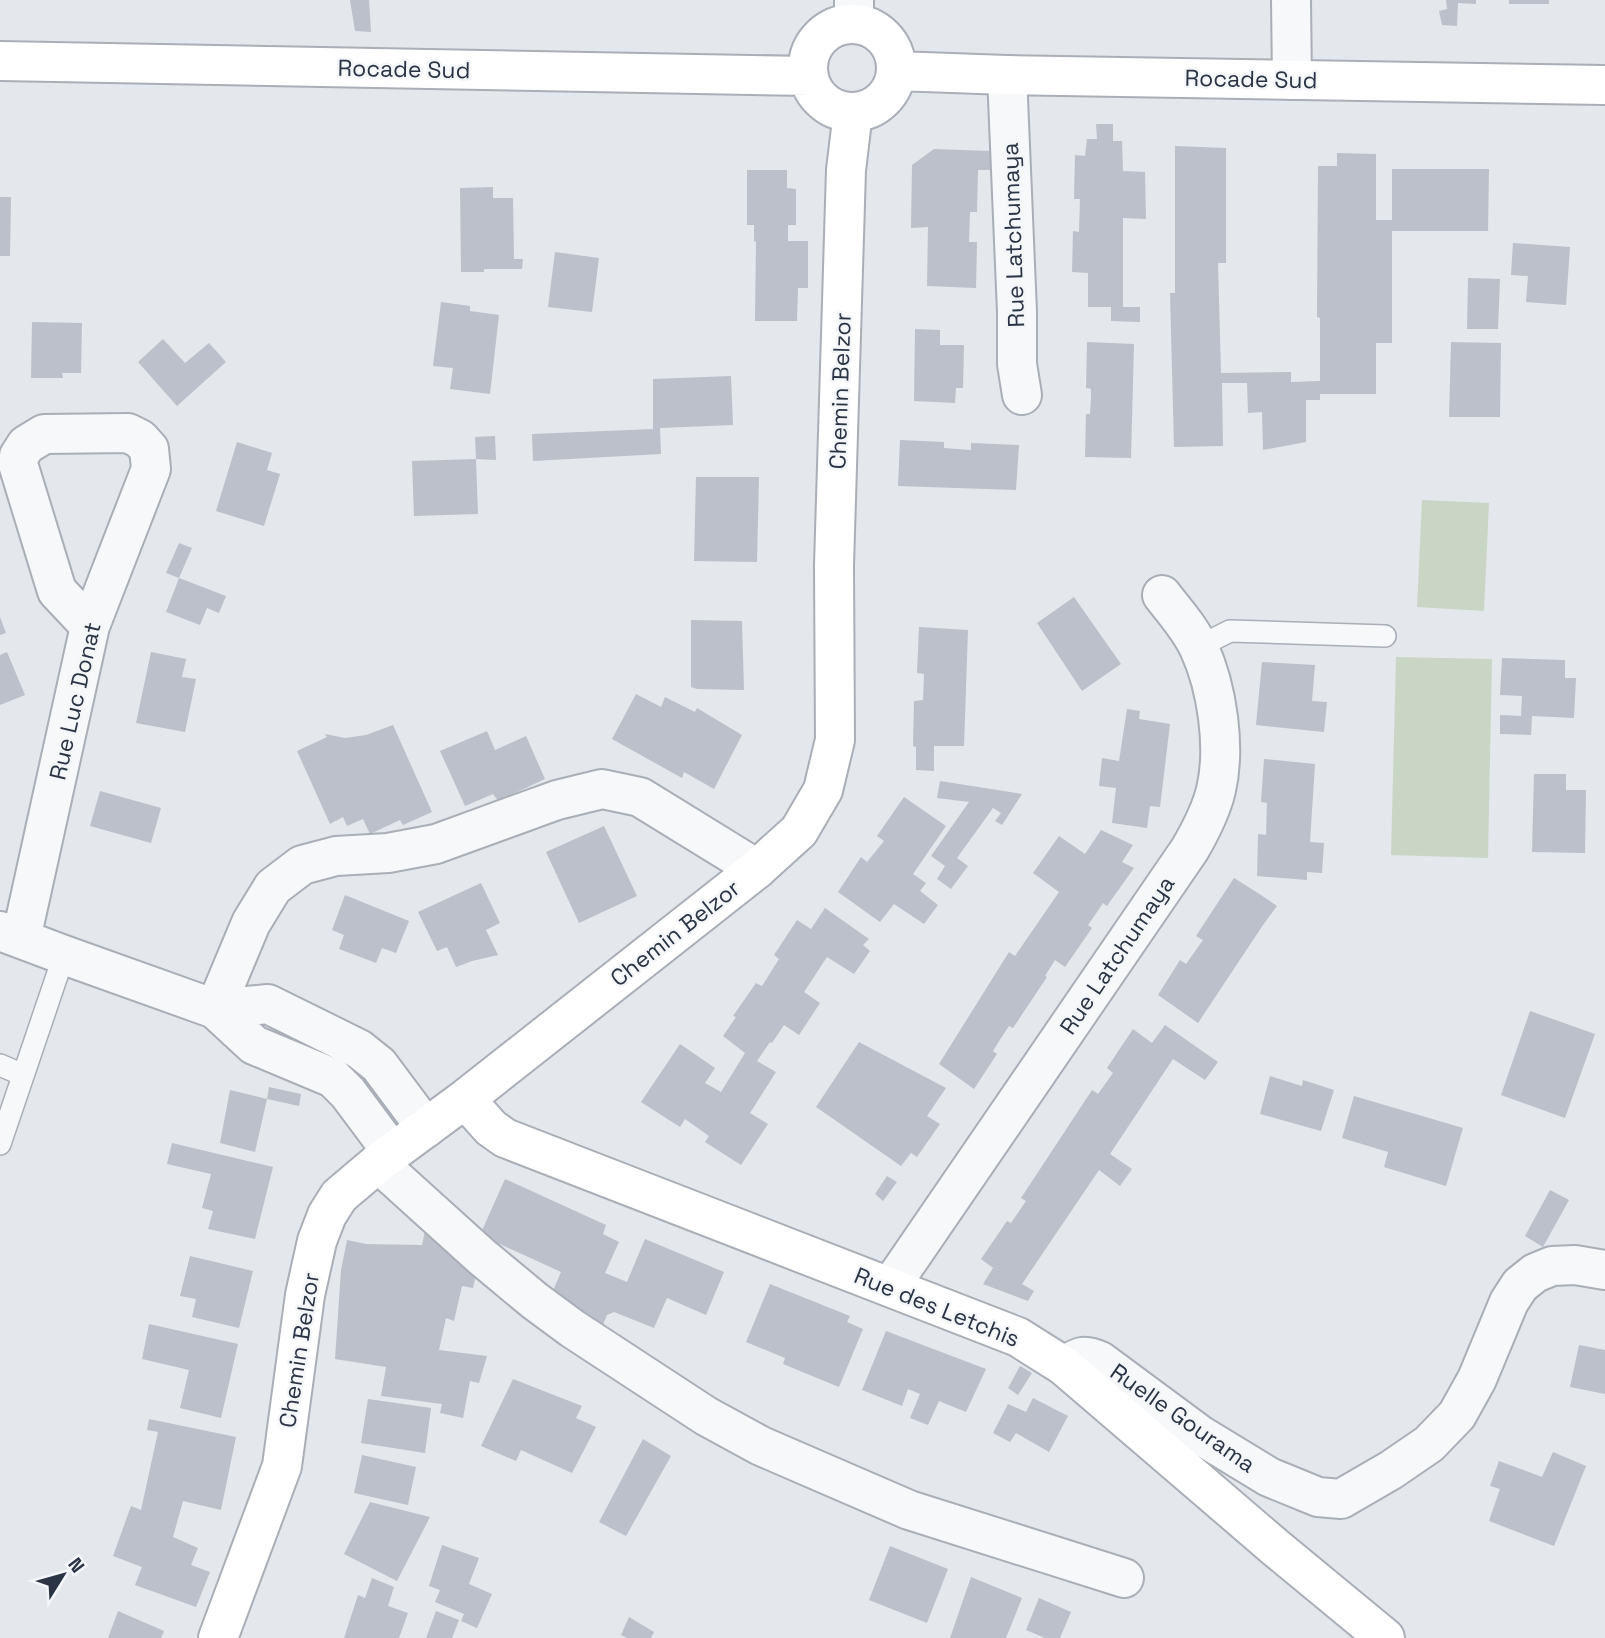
<svg xmlns="http://www.w3.org/2000/svg" width="1605" height="1638" font-family="'Space Grotesk',sans-serif">
  <style>
    .green { fill: #c9d6c5 }
    .building { fill: #bbc0ca }
    .lines { fill: none; stroke-linecap: round; stroke-linejoin: round }
    .lane-casing { stroke: #a9aeb7; stroke-width: 24 }
    .street-casing { stroke: #a9aeb7; stroke-width: 42 }
    .secondary-casing { stroke: #a9aeb7; stroke-width: 42 }
    .lane { stroke: #f7f8fa; stroke-width: 21 }
    .street { stroke: #f7f8fa; stroke-width: 38 }
    .secondary { stroke: #fff; stroke-width: 38 }
    .labels { text-anchor: middle; dominant-baseline: central; stroke-width: 5; stroke-linejoin: round; paint-order: stroke }
    .street-label { font-size: 23px; fill: #2b3445; stroke: #f4f6f9 }
  </style>
  <rect width="100%" height="100%" fill="#e4e7ec"/>
  <path class="green" d="M1422,500l67,3 -5,108 -67,-4z
    M1396,657l96,2 -4,199 -97,-3z"/>
  <path class="building" d="M350,0h19l2,32 -16,-1z
    M1446,0h30v4l-18,-1 -1,23 -15,-1 -3,-14 8,-2z
    M1509,0h40v4h-40z
    M1096,124h17v17h9l1,30 22,1 1,47 -23,-1v89h17v15l-29,-1v-14h-23v-34l-16,-1 1,-41 6,1 1,-33h-6l1,-44 10,1 2,-17h10z
    M1175,146l51,2v115h-8l3,110 70,-1v10l29,-1v-63l-3,-1 1,-151h19v-13l39,1v66h16v-51h97l-1,62h-96v112h-16v51h-56v6h-14v42l-43,8 -1,-38 -14,1 -1,-30h-25l1,63 -49,1 -4,-154h5z
    M934,149l56,2v19h-12l-1,42h-7l-1,30h8l-1,46 -49,-2 1,-59 -17,1 1,-63z
    M747,170h40v18l9,1v36h-8v16h20v47h-10l-1,33h-42l1,-79 -2,-1v-16h-7z
    M493,187v11h20l1,61h9l-1,10h-38v3h-23l-1,-84z
    M0,197h11l-1,59h-10z
    M1513,243l57,4 -4,58 -40,-3 2,-26 -17,-1z
    M555,252l44,6 -7,54 -44,-5z
    M1468,278l32,1 -2,50h-31z
    M441,302l29,4v5l29,4 -9,79 -40,-5 3,-21 -20,-2z
    M32,322l50,1 -1,50h-19l1,5h-32z
    M915,329l25,1v15h24l-1,43h-7l-1,15 -41,-2z
    M163,339l22,24 24,-20 17,19 -49,44 -39,-44z
    M1087,342l47,2 -3,114 -46,-1 1,-43h4l1,-15v-10l-5,-1z
    M1451,342l50,1 -1,74h-51z
    M731,376l2,49 -73,3 1,26 -128,7 -1,-27 121,-5v-50z
    M495,436l1,24 -20,-1 2,55 -64,2 -2,-55 64,-2 -1,-22z
    M900,440l44,2v6l27,2v-7l48,2 -3,45 -118,-4z
    M237,442l35,11 -5,17 13,4 -16,52 -48,-15z
    M696,477h63l-2,85 -63,-1z
    M179,543l13,5 -13,30 47,18 -7,17 -12,-5 -7,17 -34,-13 13,-34 -13,-5z
    M1074,597l47,67 -39,27 -45,-68z
    M0,617l6,16 -6,2z
    M691,620l51,1 2,69 -47,-1 -6,-2z
    M919,627l49,3 -4,116h-30v25l-18,-1v-23l-3,-1 1,-45 9,-1 1,-26 -7,-1z
    M7,652l18,43 -25,10v-50z
    M151,652l35,7 -4,18 14,2 -11,53 -49,-9z
    M1502,658l63,2v18h11l-2,40 -42,-2 -1,19 -31,-1v-19l21,1 1,-20 -22,-1z
    M1262,662l53,3 -3,36 15,1 -3,30 -68,-7z
    M636,694l25,13 4,-10 30,15 2,-4 45,27 -28,54 -30,-17 -2,6 -70,-39z
    M1127,709l13,2 -1,8 31,5 -10,83 -10,-1 -3,22 -35,-5 4,-35 -17,-2 3,-28 17,3z
    M393,725l39,87 -29,13 -3,-5 -30,14 -7,-15 -16,7 -4,-9 -13,7 -33,-73 30,-14 -2,-3 20,4 21,-3z
    M487,731l8,19 31,-14 19,43 -47,22 -5,-7 -28,12 -25,-55z
    M1264,759l51,5 -5,78 14,1 -2,30 -15,-1v8l-50,-4 1,-42 8,1 1,-32 -6,-1z
    M1534,774h32v16h20l-1,63 -53,-1z
    M940,781l82,13 -20,31 -7,-4 6,-8 -8,-5 -36,50 11,8 -17,23 -14,-10 8,-13 -14,-10 38,-54 -32,-4z
    M100,791l61,17 -10,35 -61,-17z
    M904,797l42,29 -33,48 13,9 -6,8 18,14 -14,19 -30,-20 -14,18 -42,-30 23,-35 6,5 17,-21 -7,-5z
    M604,826l33,70 -58,27 -33,-71z
    M1101,830l32,15 -11,17 12,6 -27,38 -4,-3 -8,12 -7,10 4,3 -27,39 -10,-7 -10,16 2,1 -34,51 -4,-2 -8,12 -8,13 4,3 -23,35 -35,-25 70,-112 6,4 44,-64 -26,-19 26,-37 26,18z
    M1234,878l27,17 16,11 -14,19 -65,98 -40,-28 22,-35 6,4 17,-24 -7,-4z
    M481,883l19,40 -14,7 12,25 -26,6 -16,6 -9,-20 -10,4 -19,-39z
    M345,895l64,26 -13,32 -14,-5 -6,15 -37,-14 5,-14 -12,-5z
    M825,908l44,31 -6,6 7,6 -16,23 -27,-17 -23,35 16,11 -21,32 -15,-10 -12,18 -2,-1 -13,19 19,11 -26,41 18,11 -27,41 -36,-23 4,-6 -24,-17 -5,8 -39,-25 39,-58 35,24 -10,15 16,9 24,-39 -22,-17 13,-19 -3,-1 23,-33 6,3 17,-27 -5,-4 23,-35 14,9z
    M1530,1011l65,23 -30,84 -64,-23z
    M1165,1025l53,37 -13,18 -32,-21 -63,95 22,15 -12,17 -21,-16 -77,114 12,7 -6,10 -45,-17 10,-16 -12,-9 26,-38 4,2 15,-22 -5,-3 71,-108 6,4 15,-21 -6,-5 26,-39 19,14z
    M859,1042l87,46 -19,28 13,8 -23,33 -6,-4 -10,13 -85,-59z
    M1270,1076l32,10 1,-6 31,10 -13,41 -61,-17z
    M269,1087l32,7 -2,12 -32,-7z
    M230,1090l37,9 -12,53 -35,-9z
    M1354,1096l109,32 -17,58 -62,-19 4,-15 -46,-14z
    M172,1143l101,24 -18,72 -47,-10 5,-18 -11,-3 9,-34 -44,-10z
    M887,1176l10,6 -14,19 -8,-7z
    M505,1179l101,46 -3,9 16,8 -14,31 22,9 18,-43 79,33 -18,43 -39,-17 -13,30 -40,-16 -7,3 -7,17 -51,-32 12,-28 -81,-37z
    M1550,1190l19,10 -26,47 -18,-11z
    M425,1231l51,43 -3,14 -11,-2 -8,35 -8,-3 -7,32 48,6 -8,27 -9,-2 -7,37 -23,-5 2,-9 -61,-8 5,-29 -51,-8 6,-89 6,-30 19,4 56,1z
    M190,1256l63,15 -14,57 -47,-11 4,-18 -16,-3z
    M770,1284l80,32 -3,6 16,7 -24,58 -56,-23 2,-6 -39,-16z
    M149,1324l89,20 -17,74 -41,-10 9,-38 -47,-11z
    M886,1331l100,38 -20,43 -27,-11 -11,24 -18,-7 10,-24 -12,-5 -6,17 -40,-16z
    M1579,1345l26,5v44l-35,-7z
    M1020,1366l12,7 -14,22 -10,-7z
    M513,1379l69,27 -6,12 20,9 -24,46 -51,-23 -5,11 -35,-15z
    M1033,1398l35,18 -19,36 -33,-19 -6,9 -17,-9 15,-29 18,8z
    M368,1399l63,9 -6,45 -64,-10z
    M149,1419l87,18 -15,73 -38,-9 -10,36 25,11 -7,17 19,7 -14,35 -61,-22 7,-18 -29,-11 18,-50 10,4 17,-78 -11,-2z
    M643,1439l28,17 -45,80 -27,-14z
    M1553,1452l33,14 -32,80 -65,-25 11,-32 -10,-3 9,-25 43,16z
    M362,1455l54,12 -8,38 -54,-12z
    M370,1502l60,15 -33,64 -53,-27z
    M442,1545l37,13 -10,26 23,10 -15,34 -16,-7 3,-7 -29,-12 5,-12 -11,-4z
    M890,1546l58,23 -21,54 -58,-23z
    M971,1577l51,21 -16,40h-56z
    M372,1578l22,9 -6,19 20,7 -9,25h-55l14,-43 7,3z
    M1039,1598l32,14 -11,26h-15l-19,-8z
    M118,1611l46,20 -3,7h-53z
    M436,1611l23,9 -7,18h-26z
    M629,1617l25,15 -3,6h-24l-6,-3z"/>
  <g class="lines">
    <defs>
      <path id="lane" d="M1198,647l32,-16 155,5
        M0,1065l23,10
        M0,1144l64,-189"/>
      <path id="street" d="M854,0v23
        M1291,0l1,80
        M1007,75l10,237v52l5,31
        M0,931l64,24 151,54 39,36 79,33 15,15 44,59
        M21,939l69,-313 61,-157 -2,-20 -9,-10 -12,-6 -84,1 -18,11 -7,11 -1,8 39,127 33,35
        M215,1009l36,-86 22,-36 29,-22 34,-9 52,-3 48,-9 121,-44 45,-11 38,8 117,72
        M215,1009l53,-5 91,45 20,16 47,63
        M378,1163l104,94 53,44 38,28 133,87 55,30 148,64 215,68
        M890,1287l300,-438c11,-19 21,-38 26,-59 10,-43 1,-103 -17,-142 -9,-20 -24,-36 -37,-53
        M1064,1366c15,-9 19,-13 36,-5l100,74 69,42 49,20 23,2 50,-29 38,-26 28,-29 20,-36 32,-77 11,-17 15,-12 17,-7 23,-1 30,5"/>
      <path id="secondary" d="M808 68a44 44 0 1 1 88 0a44 44 0 1 1-88 0Z
        M0,61l809,15
        M896,71l111,4 598,10
        M465,1099l26,29 14,10 513,199 46,29 212,182 109,90
        M218,1638l64,-172 23,-171 12,-54 10,-26 12,-19 39,-33 87,-64 292,-230 42,-38 24,-41 12,-50 -1,-175 12,-395 7,-58"/>
    </defs>
    <use href="#lane" class="lane-casing"/>
    <use href="#street" class="street-casing"/>
    <use href="#secondary" class="secondary-casing"/>
    <use href="#lane" class="lane"/>
    <use href="#street" class="street"/>
    <use href="#secondary" class="secondary"/>
  </g>
  <g class="labels">
    <g class="street-label">
      <text transform="translate(404 69) rotate(1)">Rocade Sud</text>
      <text transform="translate(1251 79) rotate(1)">Rocade Sud</text>
      <text transform="translate(1013 235) rotate(-92)">Rue Latchumaya</text>
      <text transform="translate(840 391) rotate(-88)">Chemin Belzor</text>
      <text transform="translate(75 701) rotate(-77)">Rue Luc Donat</text>
      <text transform="translate(675 933) rotate(-38)">Chemin Belzor</text>
      <text transform="translate(1117 955) rotate(-56)">Rue Latchumaya</text>
      <text transform="translate(937 1307) rotate(22)">Rue des Letchis</text>
      <text transform="translate(299 1350) rotate(-81)">Chemin Belzor</text>
      <text transform="translate(1183 1418) rotate(35)">Ruelle Gourama</text>
    </g>
  </g>
  <g transform="translate(63 1575) rotate(53)" stroke="#f4f6f9" stroke-width="5" paint-order="stroke">
  <path d="M0-5L12 26L0 18L-12 26Z" fill="#2b3445"/>
  <text y="-10" font-size="19" font-weight="bold" text-anchor="middle" fill="#2b3445">N</text>
  </g>
</svg>
